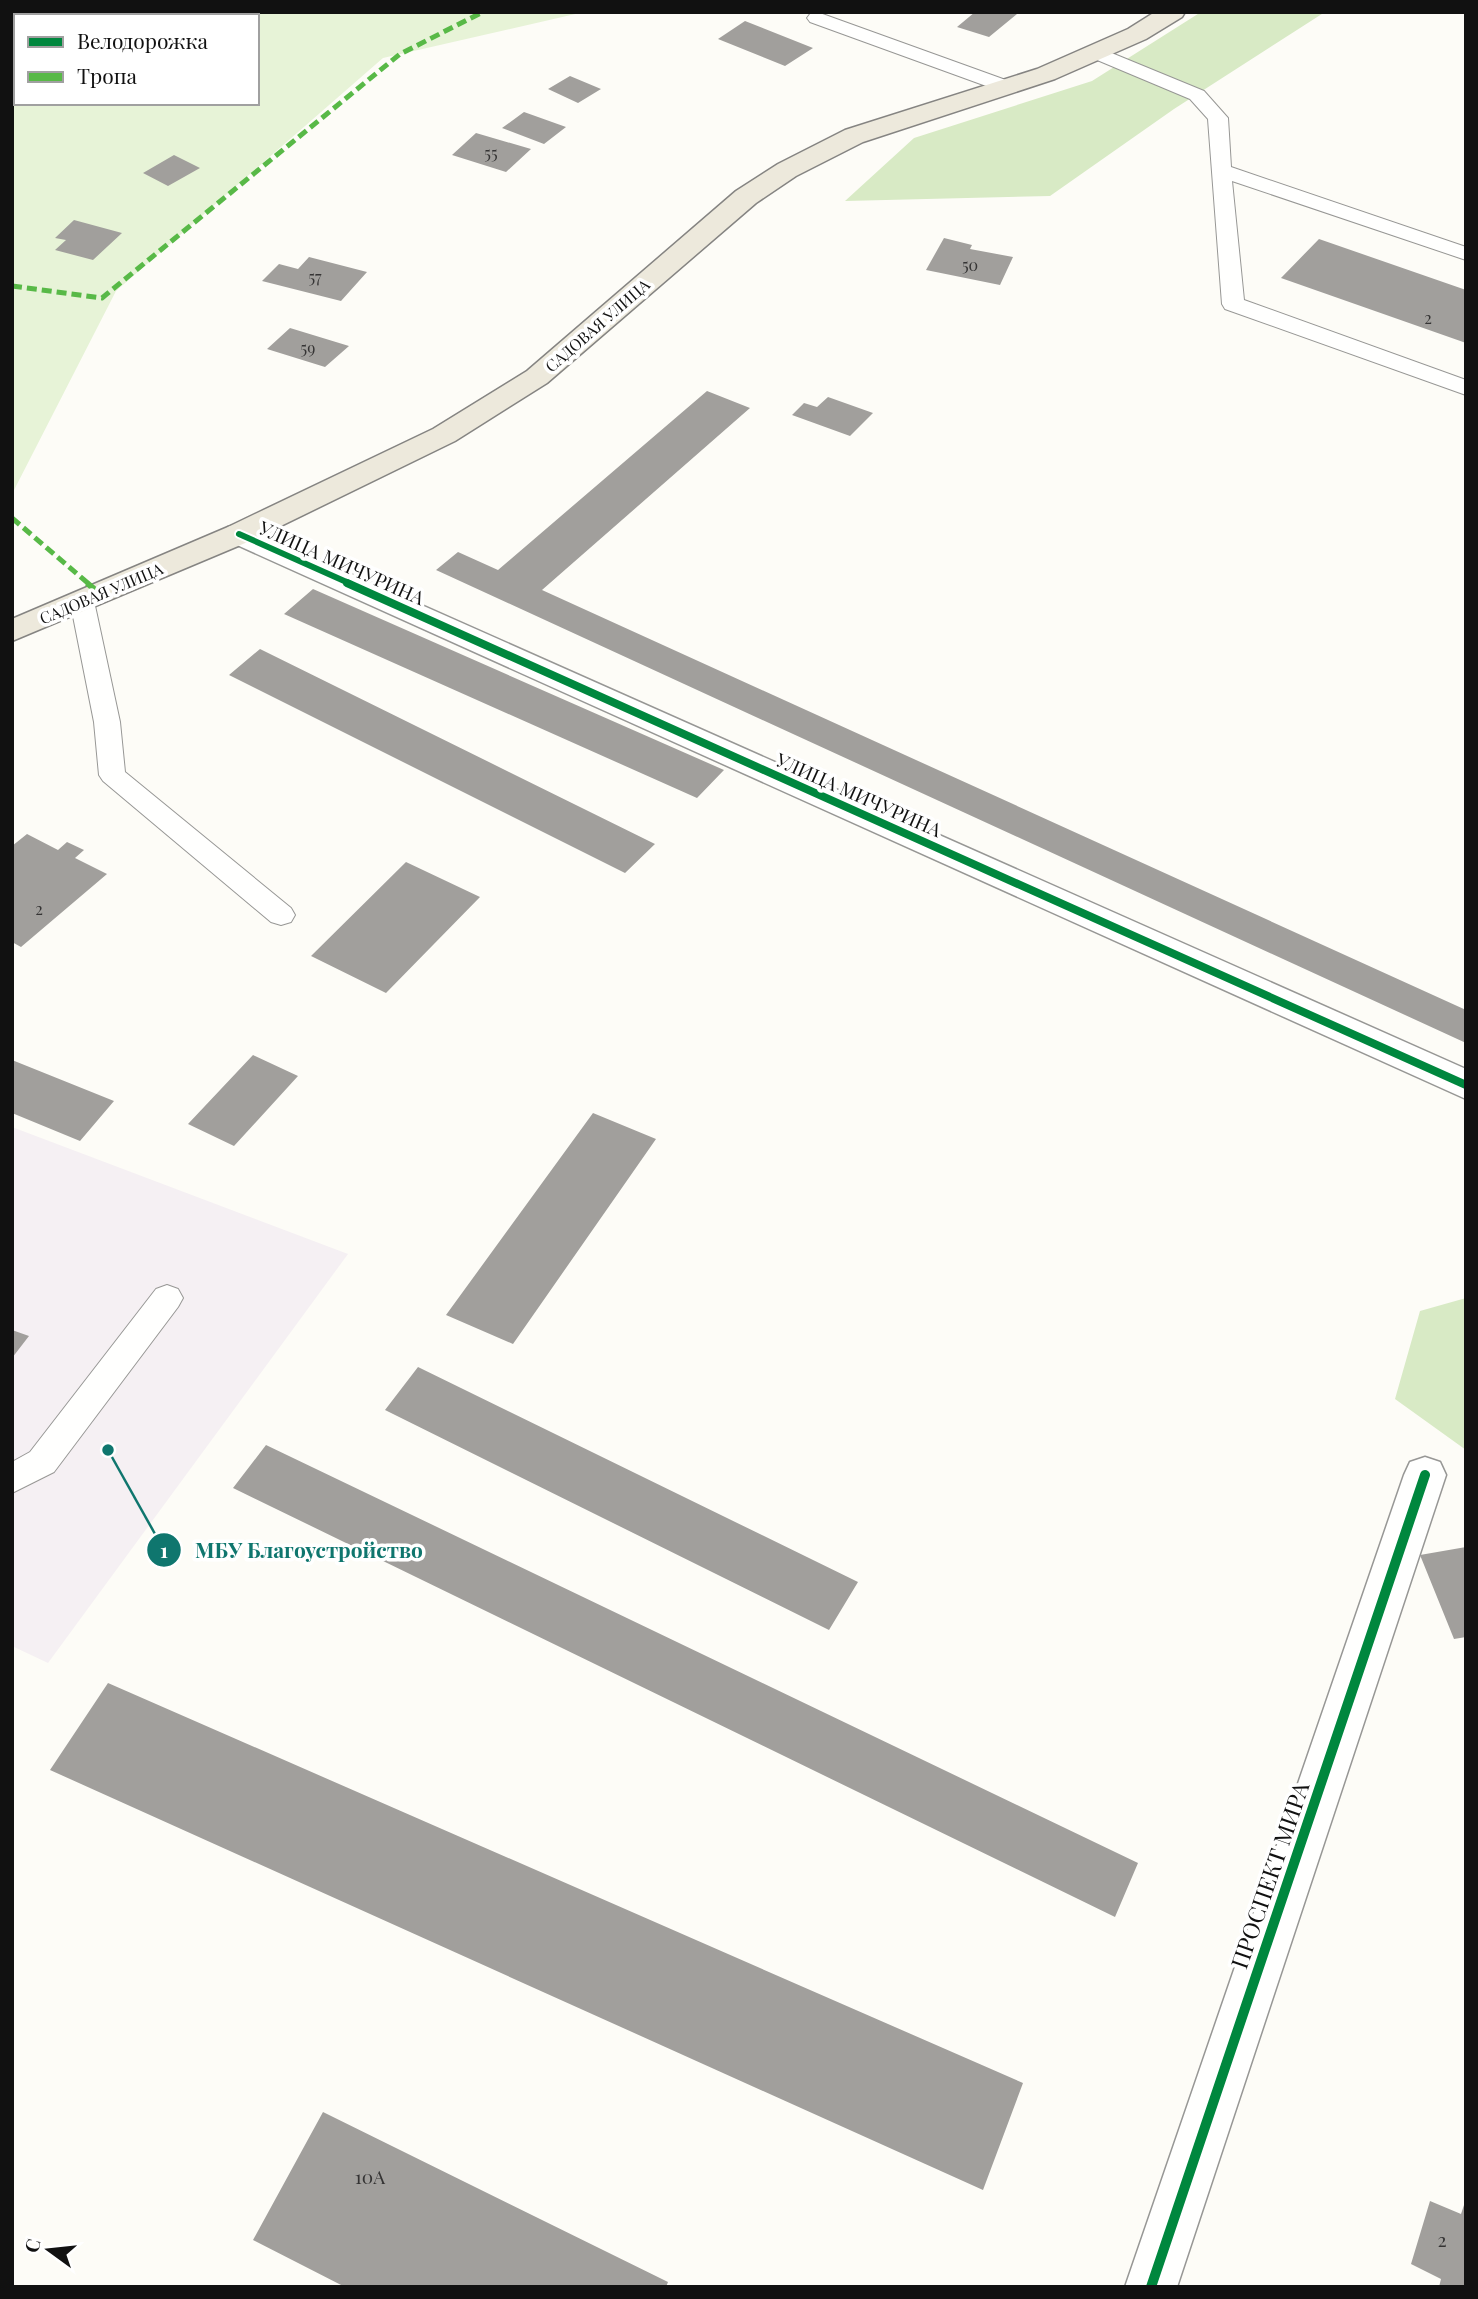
<svg xmlns="http://www.w3.org/2000/svg" width="1478" height="2299" font-family="'Playfair Display',serif">
  <style>
    .industrial { fill: #f5f0f3 }
    .green { fill: #e7f3d7 }
    .forest { fill: #d8eac5 }
    .building { fill: #a19f9c }
    .lines { fill: none; stroke-linecap: round; stroke-linejoin: round }
    .service-casing { stroke: #979795; stroke-width: 2 }
    .minor-casing { stroke: #979795; stroke-width: 3 }
    .primary-casing { stroke: #858482; stroke-width: 3 }
    .service { fill: #fffffe; fill-rule: evenodd }
    .minor { fill: #fffffe; fill-rule: evenodd }
    .primary { fill: #ede9dc; fill-rule: evenodd }
    .rail { stroke: #d9c6c7; stroke-width: 3.5 }
    .quiet-far1 { stroke: #58b947; stroke-width: 5; stroke-dasharray: 10 5; stroke-linecap: butt }
    .quiet { stroke: #58b947; stroke-width: 6; stroke-dasharray: 13 6; stroke-linecap: butt }
    .cycleway-far2-casing { stroke: #fff; stroke-width: 10 }
    .cycleway-far1-casing { stroke: #fff; stroke-width: 12 }
    .cycleway-casing { stroke: #fff; stroke-width: 15 }
    .cycleway-far2 { stroke: #00873e; stroke-width: 6 }
    .cycleway-far1 { stroke: #00873e; stroke-width: 8 }
    .cycleway { stroke: #00873e; stroke-width: 10 }
    .labels { text-anchor: middle; dominant-baseline: central; stroke-width: 7; stroke-linejoin: round; paint-order: stroke }
    .number-label { font-size: 16px; fill: #353434 }
    .far-street-label { font-size: 16px; fill: #111; stroke: #fff }
    .street-label { font-size: 19px; fill: #111; stroke: #fff }
    .near-number-label { font-size: 19px; fill: #353434 }
    .near-street-label { font-size: 23px; fill: #111; stroke: #fff }
    .leader { fill: none; stroke: #0f766e; stroke-width: 2.5 }
    .callout-dot { fill: #0f766e; stroke: #fff; stroke-width: 2.5 }
    .mark-label { font-size: 21px; text-anchor: middle; font-weight: bold; fill: #fff }
    .callout-label { font-size: 21px; text-anchor: middle; font-weight: bold; fill: #0f766e; stroke: #fff; stroke-width: 7; stroke-linejoin: round; paint-order: stroke }
  </style>
  <rect width="100%" height="100%" fill="#fdfcf7"/>
  <path class="industrial" d="M12,1127l336,127 -300,409 -36,-17z"/>
  <path class="green" d="M135,12h449l-201,46 -267,233 -104,203v-410l4,-2v21h241v-87h-128z"/>
  <path class="forest" d="M1201,12h124l-151,97 -124,87 -205,5 69,-63 178,-57z
    M1466,1298v152l-71,-51 25,-88z"/>
  <path class="building" d="M975,12h38l4,2 -28,23 -32,-10z
    M745,21l68,27 -28,18 -67,-27z
    M570,76l31,13 -23,14 -30,-14z
    M524,112l42,15 -22,17 -42,-16z
    M476,133l55,16 -25,23 -54,-17z
    M174,155l26,13 -32,18 -25,-13z
    M74,220l48,13 -29,27 -38,-10 11,-10 -11,-2z
    M944,238l28,7 -2,4 43,8 -13,28 -74,-15z
    M1319,239l147,51v53l-185,-65z
    M309,257l58,15 -26,29 -79,-20 17,-17 19,5z
    M290,328l59,18 -24,21 -58,-18z
    M707,391l43,17 -208,182 924,420v33l-1030,-473 22,-18 40,18z
    M828,397l45,16 -23,23 -58,-21 12,-12 13,4z
    M313,589l411,181 -27,28 -413,-184z
    M260,649l395,195 -30,29 -396,-198z
    M27,834l31,16 9,-8 17,8 -9,8 32,16 -86,73 -9,-5v-96z
    M406,862l74,35 -94,96 -75,-37z
    M253,1055l45,21 -64,70 -46,-22z
    M12,1060l102,41 -34,40 -68,-28z
    M593,1113l63,26 -143,205 -67,-29z
    M12,1330l17,6 -17,22z
    M418,1367l440,215 -29,48 -444,-220z
    M266,1445l872,418 -23,54 -882,-429z
    M1466,1547v90l-12,2 -34,-84z
    M108,1683l915,400 -40,107 -933,-420z
    M323,2112l345,170 -2,5h-321l-92,-47z
    M1466,2199v88h-27l2,-8 -30,-15 19,-63 31,13z"/>
  <g class="lines">
    <defs>
      <path id="service" d="M817,12l197,71 3,4 -3,4h-14l-190,-69 -3,-4 3,-4z
        M1097,47l107,44 24,27 3,49 235,80v13l-234,-79 12,119 222,80v15l-241,-86 -3,-5 -14,-185 -18,-20 -100,-42 -3,-4 3,-4z
        M82,593l9,2 3,6 26,121 5,50 166,136 4,7 -4,7 -10,3 -10,-3 -168,-141 -4,-6 -5,-53 -24,-121 3,-6z
        M167,1285l11,4 5,9 -5,9 -124,165 -42,21v-31l18,-10 126,-163z"/>
      <path id="minor" d="M239,524l1227,545v30l-1238,-558 -5,-7 5,-7z
        M1425,1457l15,5 6,13 -269,812h-52l279,-812 6,-13z"/>
      <path id="primary" d="M1155,12h30l-3,5 -36,22 -91,40 -192,63 -67,34 -40,27 -209,180 -92,58 -205,100 -238,100v-22l216,-92 205,-98 94,-58 209,-180 42,-27 67,-34 192,-61 91,-40z"/>
    </defs>
    <use href="#service" class="service-casing"/>
    <use href="#minor" class="minor-casing"/>
    <use href="#primary" class="primary-casing"/>
    <use href="#service" class="service"/>
    <use href="#minor" class="minor"/>
    <use href="#primary" class="primary"/>
    <path class="rail" d="M61,16l6,-4
      M81,16l6,-4
      M12,45l4,-2
      M12,57l4,-2"/>
    <path class="quiet-far1" d="M121,16l6,-4
      M12,80l4,-2
      M12,286l90,12 298,-244 83,-42
      M12,518l77,66"/>
    <path class="quiet" d="M87,583l13,11"/>
    <defs>
      <path id="cycleway-far2" d="M239,534l112,50"/>
      <path id="cycleway-far1" d="M347,583l1119,502"/>
      <path id="cycleway" d="M1151,2287l274,-812"/>
    </defs>
    <use href="#cycleway-far2" class="cycleway-far2-casing"/>
    <use href="#cycleway-far1" class="cycleway-far1-casing"/>
    <use href="#cycleway" class="cycleway-casing"/>
    <use href="#cycleway-far2" class="cycleway-far2"/>
    <use href="#cycleway-far1" class="cycleway-far1"/>
    <use href="#cycleway" class="cycleway"/>
  </g>
  <g class="labels">
    <g class="number-label">
      <text x="491" y="152">55</text>
      <text x="970" y="264">50</text>
      <text x="315" y="276">57</text>
      <text x="1428" y="317">2</text>
      <text x="308" y="347">59</text>
      <text x="39" y="908">2</text>
    </g>
    <g class="far-street-label">
      <text transform="translate(597 325) rotate(-41)">САДОВАЯ УЛИЦА</text>
      <text transform="translate(101 593) rotate(-23)">САДОВАЯ УЛИЦА</text>
    </g>
    <g class="street-label">
      <text transform="translate(342 562) rotate(24)">УЛИЦА МИЧУРИНА</text>
      <text transform="translate(859 794) rotate(24)">УЛИЦА МИЧУРИНА</text>
    </g>
    <g class="near-number-label">
      <text x="370" y="2176">10А</text>
      <text x="1442" y="2239">2</text>
    </g>
    <g class="near-street-label">
      <text transform="translate(1269 1875) rotate(-71)">ПРОСПЕКТ МИРА</text>
    </g>
  </g>
  <path class="leader" d="M108 1450L164 1550"/>
  <g class="callout-dot">
    <circle cx="108" cy="1450" r="7"/>
    <circle cx="164" cy="1550" r="18"/>
  </g>
  <g class="mark-label">
    <text x="164" y="1558">1</text>
  </g>
  <g class="callout-label">
    <text x="309" y="1558">МБУ Благоустройство</text>
  </g>
  <rect width="1478" height="2299" fill="none" stroke="#111111" stroke-width="28"/>
  <rect x="14" y="14" width="245" height="91" fill="#ffffff" stroke="#a0a0a0" stroke-width="2"/>
  <rect x="28" y="37" width="35" height="10" fill="#00873e" stroke="#a0a0a0" stroke-width="2"/>
  <text x="77" y="49" font-size="21" fill="#111111">Велодорожка</text>
  <rect x="28" y="72" width="35" height="10" fill="#58b947" stroke="#a0a0a0" stroke-width="2"/>
  <text x="77" y="84" font-size="21" fill="#111111">Тропа</text>
  <g transform="translate(49 2250) rotate(285)" stroke="#ffffff" stroke-width="5" paint-order="stroke">
  <path d="M0-5L12 26L0 18L-12 26Z" fill="#111111"/>
  <text y="-10" font-size="19" font-weight="bold" text-anchor="middle" fill="#111111">С</text>
  </g>
</svg>
